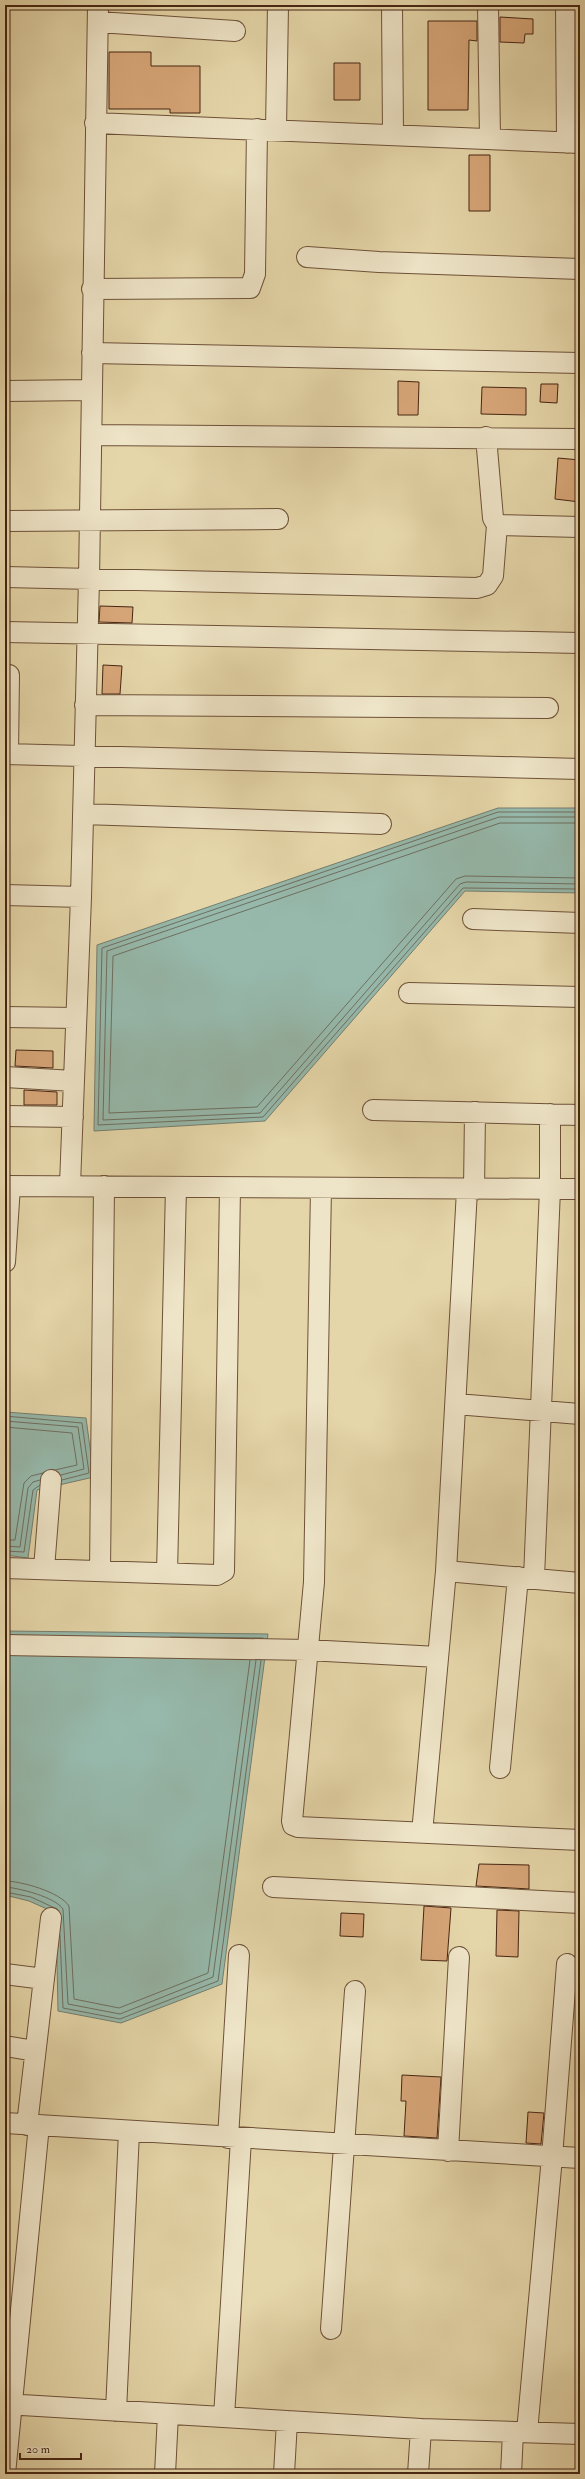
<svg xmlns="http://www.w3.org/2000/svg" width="585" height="2479" font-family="'IM FELL Double Pica',serif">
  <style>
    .water { fill: #96b9ac; stroke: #767e6e }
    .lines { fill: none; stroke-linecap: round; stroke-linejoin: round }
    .shore { stroke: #6e6f5f; stroke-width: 1 }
    .building { fill: #d7a678; stroke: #462512 }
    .minor-casing { stroke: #6e5138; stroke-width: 22 }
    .minor { stroke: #eee4c7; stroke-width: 20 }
  </style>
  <rect width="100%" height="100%" fill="#e5d6a9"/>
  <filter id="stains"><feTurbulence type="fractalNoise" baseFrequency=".005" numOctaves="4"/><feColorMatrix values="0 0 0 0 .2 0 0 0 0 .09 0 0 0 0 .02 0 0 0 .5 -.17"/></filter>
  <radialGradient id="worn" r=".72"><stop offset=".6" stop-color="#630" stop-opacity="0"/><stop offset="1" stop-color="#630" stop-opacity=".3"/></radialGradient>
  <path class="water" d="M498,808h82v85l-115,-2 -200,230 -171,10 3,-186z
    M5,1412l81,6 8,59 -57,13 -9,68 -23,-3z
    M5,1631l263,3 -46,350 -101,39 -63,-12 -2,-98 -27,-12 -24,-6z"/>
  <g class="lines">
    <path class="shore" d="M580,812h-82l-396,136 -4,177 165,-8 200,-229 117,1
      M580,817h-81l-392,134 -4,169 157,-7 200,-229 6,-2 114,2
      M580,823h-80l-387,133 -4,157 148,-6 199,-228 9,-3 115,2
      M5,1416l77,7 7,50 -27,7
      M5,1421l73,6 6,42 -23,6
      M5,1427l67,6 5,32 -22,5
      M5,1540h10l9,-57 7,-7 12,-3
      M5,1546l15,1 8,-59 5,-6 7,-2
      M5,1551l19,1 9,-62 7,-5
      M170,1637l93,1
      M5,1881c16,0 55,11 64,25l5,93 45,9 89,-35 42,-313
      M5,1887c14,1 50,10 58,22l5,95 52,10 93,-37 43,-317
      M5,1892l26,5 26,12
      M60,1935l3,73 57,11 98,-38 43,-321"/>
  </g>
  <path class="building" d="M500,17l33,2v15h-8l-1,9 -24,-1z
    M428,21h49v20l-8,-1 -1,70h-40z
    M109,52h42v14h49v47h-30v-4h-61z
    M334,63h26v37h-26z
    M469,155h21v56h-21z
    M398,381l21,1 -1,33h-20z
    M541,384h17l-1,19 -17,-1z
    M482,387l44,1v27l-45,-1z
    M558,458l22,2v42l-25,-3z
    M100,606l33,1 -1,16 -33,-1z
    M103,665l19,1 -2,28h-18z
    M16,1050l37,1v17l-38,-2z
    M24,1090l33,2v13h-33z
    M479,1864l50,1v24l-53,-3z
    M424,1906l27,2 -4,53 -26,-1z
    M497,1910l22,1 -1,46 -22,-1z
    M341,1913l23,1 -1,23 -23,-1z
    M402,2075l39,2 -4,61 -33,-2 2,-35h-5z
    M528,2112l16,1 -3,31 -15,-1z"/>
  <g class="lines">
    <defs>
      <path id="minor" d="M392,5l1,129
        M488,5l2,133
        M566,5l1,138
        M98,22l137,9
        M95,123l485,20
        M276,130l2,-125
        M307,257l72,5 201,7
        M92,289l158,-1 5,-14 2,-145
        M92,353l488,10
        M5,391l87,-1
        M92,435l488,4
        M486,437l7,81 4,7 83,2
        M5,521l273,-2
        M5,577l472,11 10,-3 6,-9 4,-51
        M5,632l575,11
        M85,705l463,3
        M5,754l575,15
        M8,754l1,-79
        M83,814l298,10
        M5,895l76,2
        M473,919l107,4
        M409,993l171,4
        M5,1017l71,1
        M5,1077l69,4
        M373,1110l207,5
        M5,1116l68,1
        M70,1185l11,-288 8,-318 9,-574
        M5,1186l575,3
        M321,1188l-7,394 -22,239 1,4 5,2 282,13
        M467,1190l-21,381 134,12
        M474,1190l1,-78
        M5,1262l5,-76
        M456,1404l124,10
        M5,1568l212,7 7,-4 6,-383
        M44,1569l7,-89
        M100,1571l4,-385
        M167,1573l9,-386
        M534,1578l16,-389v-75
        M5,1645l302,5 131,7
        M500,1768l18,-191
        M422,1833l24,-262
        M273,1887l307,16
        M5,1974l39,5
        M5,2046l30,5
        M5,2123l575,35
        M27,2125l24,-207
        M228,2138l11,-183
        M448,2151l11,-194
        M331,2329l24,-338
        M5,2404l416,25 159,5
        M116,2411l13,-279
        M224,2417l17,-278
        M527,2432l25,-275 15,-193
        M5,2474l34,-349
        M165,2474l3,-60
        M284,2474l3,-53
        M418,2474l3,-45
        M511,2474l2,-42"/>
    </defs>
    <use href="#minor" class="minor-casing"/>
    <use href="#minor" class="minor"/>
  </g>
  <rect width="585" height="2479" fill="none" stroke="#e5d6a9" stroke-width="20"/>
  <rect x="6" y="6" width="573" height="2467" fill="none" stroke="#462512" stroke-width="2"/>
  <rect x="10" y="10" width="565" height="2459" fill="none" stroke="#462512"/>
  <path d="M20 2453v6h61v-6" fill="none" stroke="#462512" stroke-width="2"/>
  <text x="26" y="2453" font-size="12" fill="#462512" stroke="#eee4c7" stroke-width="3" paint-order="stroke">20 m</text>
  <rect width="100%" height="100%" filter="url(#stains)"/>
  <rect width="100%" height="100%" fill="url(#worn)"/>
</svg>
